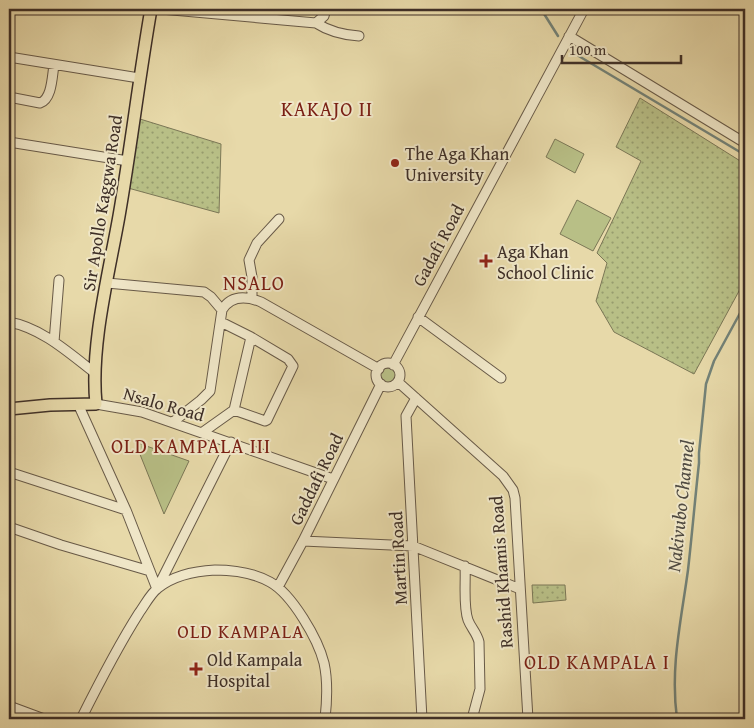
<svg xmlns="http://www.w3.org/2000/svg" width="754" height="728" font-family="'Gentium Book Plus',serif">
  <style>
    .grass { fill: #b8bf86; stroke: #7b7756 }
    .park { fill: url(#park-dots); stroke: #7b7756 }
    .lines { fill: none; stroke-linecap: round; stroke-linejoin: round }
    .stream { stroke: #738278; stroke-width: 2.5 }
    .minor-casing { stroke: #685a48; stroke-width: 11 }
    .major-casing { stroke: #3e2f27; stroke-width: 14 }
    .minor { stroke: #efe6c7; stroke-width: 9 }
    .major { stroke: #e7d9a9; stroke-width: 11 }
    .poi-dot { fill: #8f2418; stroke: #efe6c7; stroke-width: 2 }
    .labels { text-anchor: middle; dominant-baseline: central; stroke-width: 4; stroke-linejoin: round; paint-order: stroke }
    .poi-label { font-size: 18px; fill: #3e2f27; stroke: #efe6c7; text-anchor: start }
    .street-label { font-size: 18px; fill: #3e2f27; stroke: #efe6c7 }
    .water-label { font-size: 19px; font-style: italic; fill: #504b42; stroke: #efe6c7 }
    .neighbourhood-label { font-size: 19px; letter-spacing: 1px; fill: #7a1f14; stroke: #efe6c7 }
    .quarter-label { font-size: 20px; letter-spacing: 1px; fill: #7a1f14; stroke: #efe6c7 }
  </style>
  <defs>
    <pattern id="park-dots" width="8" height="8" patternUnits="userSpaceOnUse" patternTransform="scale(1.25)"><rect width="8" height="8" fill="#b8bf86"/><path d="M2 2h.1M6 6h.1" fill="none" stroke="#979c6e" stroke-width="1.8" stroke-linecap="round"/></pattern>
  </defs>
  <rect width="100%" height="100%" fill="#e7d9a9"/>
  <filter id="stains"><feTurbulence type="fractalNoise" baseFrequency=".004" numOctaves="4"/><feColorMatrix values="0 0 0 0 .2 0 0 0 0 .09 0 0 0 0 .02 0 0 0 .5 -.17"/></filter>
  <radialGradient id="worn" r=".72"><stop offset=".6" stop-color="#630" stop-opacity="0"/><stop offset="1" stop-color="#630" stop-opacity=".3"/></radialGradient>
  <path class="grass" d="M555,139l29,15 -9,19 -29,-16z
    M577,200l34,18 -18,33 -33,-17z
    M380 376a8 8 0 1 1 16 0a8 8 0 1 1-16 0Z
    M135,442l54,19 -25,53z"/>
  <path class="park" d="M640,98l105,66v116l-51,94 -80,-42 -18,-31 11,-38 -10,-10 44,-92 -25,-14z
    M140,119l81,25 -2,69 -91,-25z
    M532,585h33l1,15 -33,3z"/>
  <g class="lines">
    <path class="stream" d="M541,9l17,27
      M577,55l168,100
      M677,719c-7,-52 4,-97 11,-149 4,-35 7,-71 11,-107v-10l7,-69 8,-23 31,-57"/>
    <defs>
      <path id="minor" d="M161,9l155,14c14,9 27,12 43,13
        M316,23l8,-7 2,-7
        M569,36l176,107
        M9,57l130,21
        M9,97l31,6c12,-4 12,-26 14,-38
        M9,142l119,19
        M107,283l97,9 7,5 11,13
        M252,299v-22l-3,-17 8,-17 22,-24
        M418,317l83,61
        M9,322c33,6 60,31 86,51
        M54,342l5,-62
        M376 375a12 12 0 1 1 24 0a12 12 0 1 1-24 0Z
        M393,365l191,-356
        M398,382l105,94 10,14 2,8 13,221
        M416,398l-10,18 16,303
        M78,404l48,106 31,79
        M96,404l46,8 191,67
        M234,410l31,11 2,-1 26,-54 -5,-7 -37,-22
        M173,422l28,-22 9,-9 12,-81c9,-15 24,-14 39,-8l118,67
        M203,432l31,-22 17,-73 -30,-15
        M9,472l117,38
        M9,527l52,18 89,26
        M303,541l110,5 107,43
        M465,566c1,16 -2,40 3,54 3,8 9,13 11,22l1,47 -8,30
        M278,587l25,-46 78,-157
        M157,589l74,-147
        M9,706l35,13
        M81,719c18,-36 37,-73 58,-106 6,-8 11,-19 19,-25 15,-12 37,-17 57,-18 17,0 39,3 55,12 22,12 48,57 54,81 4,18 3,38 1,56"/>
      <path id="major" d="M9,409l41,-4 46,-1c-6,-58 13,-131 23,-188 12,-69 20,-138 32,-207"/>
    </defs>
    <use href="#minor" class="minor-casing"/>
    <use href="#major" class="major-casing"/>
    <use href="#minor" class="minor"/>
    <use href="#major" class="major"/>
  </g>
  <g class="poi-dot">
    <circle cx="395" cy="163" r="5"/>
    <path d="M483.5 253.5h5v5h5v5h-5v5h-5v-5h-5v-5h5z"/>
    <path d="M193.5 661.5h5v5h5v5h-5v5h-5v-5h-5v-5h5z"/>
  </g>
  <g class="labels">
    <g class="poi-label">
      <text x="405" y="153">The Aga Khan<tspan x="405" dy="21">University</tspan></text>
      <text x="497" y="251">Aga Khan<tspan x="497" dy="21">School Clinic</tspan></text>
      <text x="207" y="659">Old Kampala<tspan x="207" dy="21">Hospital</tspan></text>
    </g>
    <g class="street-label">
      <text transform="translate(102 203) rotate(-81)">Sir Apollo Kaggwa Road</text>
      <text transform="translate(438 245) rotate(-62)">Gadafi Road</text>
      <text transform="translate(164 404) rotate(16)">Nsalo Road</text>
      <text transform="translate(316 479) rotate(-64)">Gaddafi Road</text>
      <text transform="translate(398 558) rotate(-93)">Martin Road</text>
      <text transform="translate(501 572) rotate(-94)">Rashid Khamis Road</text>
    </g>
    <g class="water-label">
      <text transform="translate(680 506) rotate(-84)">Nakivubo Channel</text>
    </g>
    <g class="neighbourhood-label">
      <text x="241" y="631">OLD KAMPALA</text>
    </g>
    <g class="quarter-label">
      <text x="327" y="108">KAKAJO II</text>
      <text x="254" y="282">NSALO</text>
      <text x="191" y="445">OLD KAMPALA III</text>
      <text x="597" y="661">OLD KAMPALA I</text>
    </g>
  </g>
  <rect width="754" height="728" fill="none" stroke="#e7d9a9" stroke-width="30"/>
  <rect x="10" y="10" width="734" height="708" fill="none" stroke="#3e2f27" stroke-width="2.5"/>
  <rect x="15" y="15" width="724" height="698" fill="none" stroke="#3e2f27"/>
  <path d="M562 55v8h119v-8" fill="none" stroke="#3e2f27" stroke-width="2.5"/>
  <text x="569" y="55" font-size="15" fill="#3e2f27" stroke="#efe6c7" stroke-width="4" paint-order="stroke">100 m</text>
  <rect width="100%" height="100%" filter="url(#stains)"/>
  <rect width="100%" height="100%" fill="url(#worn)"/>
</svg>
